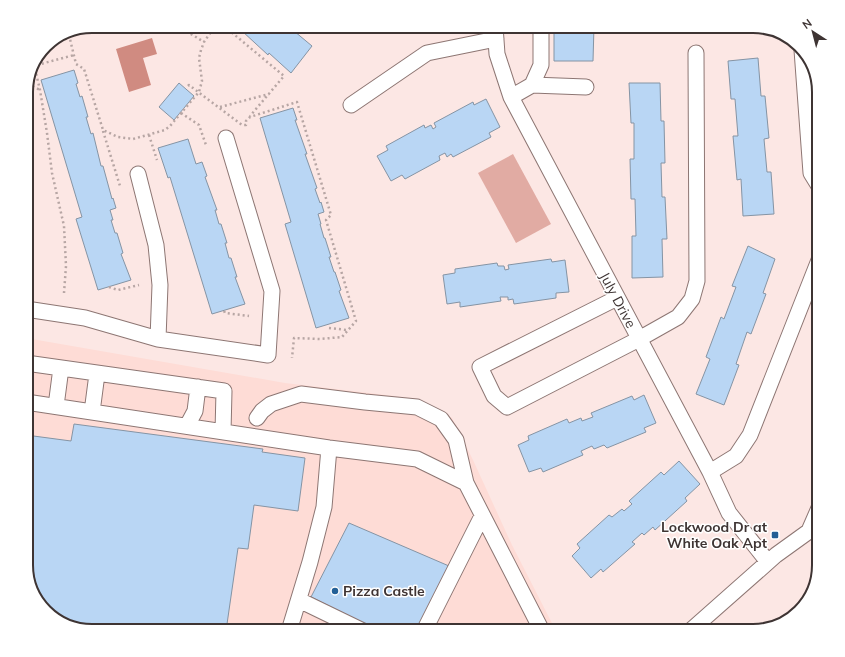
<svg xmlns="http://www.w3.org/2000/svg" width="845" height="657" font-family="Mulish,sans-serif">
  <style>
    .built { fill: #fedcd6 }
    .green { fill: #e1aba3 }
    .water { fill: #d08b81 }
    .building { fill: #b9d6f4; stroke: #8594a4 }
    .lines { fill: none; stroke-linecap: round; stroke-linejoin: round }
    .minor-casing { stroke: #8d7673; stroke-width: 17 }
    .path { stroke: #b7a6a4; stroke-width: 2.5; stroke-dasharray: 2 3; stroke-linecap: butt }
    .minor { stroke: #fff; stroke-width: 15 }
    .poi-dot { fill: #236097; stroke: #fff; stroke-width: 1.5 }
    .labels { text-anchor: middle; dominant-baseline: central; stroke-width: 3; stroke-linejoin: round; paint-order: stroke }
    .street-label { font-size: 14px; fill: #3e3433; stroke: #fff }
    .poi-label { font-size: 14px; font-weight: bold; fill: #3e3433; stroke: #fff; text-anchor: end }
    .rim { fill: none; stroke: #3e3433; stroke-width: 2 }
  </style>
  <rect width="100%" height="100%" fill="#fce7e4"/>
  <path class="built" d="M26,338l259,45 134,16 33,19 21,42 39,85 44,86h-464l-40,-14 -19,-23 -7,-25z"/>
  <path class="green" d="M513,154l38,70 -35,19 -38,-70z"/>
  <path class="water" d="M152,38l5,16 -14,4 8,27 -22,7 -13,-43z"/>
  <path class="building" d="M233,26h55l24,20 -21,27 -22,-20 -1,2 -26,-24 -1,2z
    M554,26h40l-1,35h-39z
    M758,58l3,38h4l4,42 -5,1 3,33h4l3,42 -31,2 -2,-37 -4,1 -4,-44h5l-3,-37h-4l-3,-38z
    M74,70l4,13 -2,1 4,13 2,-1 6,21h-2l5,17 2,-1 8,33h2l9,33 1,-1 3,10 -6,2 3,10h-2l4,13h2l6,20 -2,1 10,26 -33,10 -22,-71 6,-2 -41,-137z
    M179,83l15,13 -20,24 -15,-13z
    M629,83h31l1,38h3l1,42h-4l1,34h3l2,42h-5l1,38 -31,1v-42h4l-1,-37h-4l-1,-40h4v-36h-3z
    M486,99l14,28 -11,6 2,4 -38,20 -2,-3 -4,3 -2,-4 -6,3 1,4 -35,19 -3,-4 -11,6 -14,-25 11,-6 -2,-4 38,-21 1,3 6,-3 2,4 3,-2 -2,-4 39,-21 1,3z
    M293,108l4,12h-2l12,34h-2l12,34 -2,1 5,14 1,-1 3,10 -6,2 3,10h-1l4,14h1l6,19h-2l5,15h1l6,18 -2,1 10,27 -33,10 -31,-104 6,-2 -31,-104z
    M188,139l8,25 6,-2 5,14 -2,1 12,33h-2l4,14h2l6,19h-2l4,15h2l6,19h-2l10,27 -33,10 -42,-137 -2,1 -10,-30z
    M748,246l27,13 -12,34 3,1 -15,40 -4,-2 -11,32 3,1 -15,40 -28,-11 14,-35 -4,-2 15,-40 3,2 12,-32 -4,-1z
    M551,259l1,3 13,-2 4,32 -13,1v5l-42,6 -1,-5 -5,1v-3h-8l1,4 -41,6v-5l-13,2 -4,-29 12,-2v-4l42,-6 1,3h6l1,4 4,-1 -1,-4z
    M644,395l12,28 -12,5 2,4 -39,16 -3,-3 -10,4 -2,-3 -11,5 2,4 -40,17 -2,-4 -12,4 -11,-27 11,-5 -1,-4 39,-17 2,4 12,-5 1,3 11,-4 -2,-4 41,-17 2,4z
    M74,424l189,25 -1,3 43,6 -7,53 -44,-6 -6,44 -10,-1 -12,83h-134l-40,-14 -19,-23 -7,-25v-134l45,6z
    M679,461l21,23 -15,14 2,3 -32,29 -2,-3 -9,8 -2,-2 -10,9 3,2 -32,28 -2,-3 -10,9 -19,-22 8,-8 -3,-4 32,-29 3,2 10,-8 2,2 8,-7 -3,-3 32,-29 3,3z
    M349,523l100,43 -31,65h-39l-68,-34z"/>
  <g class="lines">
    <defs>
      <path id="minor" d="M495,26l2,28 14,43 199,375 19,41 39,49
        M802,50l9,123 8,13
        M532,85l54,2
        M511,97l21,-12 9,-20v-39
        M351,105l76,-52 69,-14
        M617,298l-137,69 14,29 13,11 132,-68 39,-22 14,-18 5,-18 -1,-228
        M26,309l59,9 73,21 2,-54 -4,-40 -18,-71
        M158,339l110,16 4,-64 -46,-153
        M26,363l198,28 -1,41
        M26,402l303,46 88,11 49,24 76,148
        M56,406l5,-38
        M92,412l5,-38
        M257,418l5,-7 9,-7 30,-10 64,8 52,5 24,12 15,21 10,43
        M187,426l8,-15 3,-24
        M710,472l26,-16 14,-21 69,-175
        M809,531l10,-23
        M299,600l64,31
        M289,631l21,-69 14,-55 5,-59
        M424,631l58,-115
        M690,631l86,-76 43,-31"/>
    </defs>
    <use href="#minor" class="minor-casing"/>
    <path class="path" d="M178,26l26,16
      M224,26l60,50 -34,40
      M69,35l7,29 8,5 19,61 15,7 15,2 32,-9 5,-4 29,-34 3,-11 -3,-23 2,-8 3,-8 11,-16
      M50,42l20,-4
      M37,65l37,-10
      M35,69l5,21 7,43 5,40 12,53 2,40 -2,27
      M28,84l12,6
      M188,86l1,-1 53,40h4v-4l4,-4 47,-15 34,113 -5,5 30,101 -14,16 -22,2 -26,-1 -2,20
      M220,107l49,-13
      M181,113l18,12 7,20
      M103,131l17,55
      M149,135l8,25
      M109,287l9,3 21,-5
      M224,311l1,2 24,3
      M329,328l18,2"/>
    <use href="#minor" class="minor"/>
  </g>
  <g class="poi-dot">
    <rect x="771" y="531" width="8" height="8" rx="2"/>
    <circle cx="335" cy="591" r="4"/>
  </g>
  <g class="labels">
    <g class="street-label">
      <text transform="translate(618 300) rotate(62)">July Drive</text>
    </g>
    <g class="poi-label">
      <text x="767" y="527">Lockwood Dr at<tspan x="767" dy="16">White Oak Apt</tspan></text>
      <text x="343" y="591" text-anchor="start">Pizza Castle</text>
    </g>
  </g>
  <path d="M0 0H845V657H0ZM92 33H753A59 59 0 0 1 812 92V565A59 59 0 0 1 753 624H92A59 59 0 0 1 33 565V92A59 59 0 0 1 92 33Z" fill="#fff" fill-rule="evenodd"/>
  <path class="rim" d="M92 33H753A59 59 0 0 1 812 92V565A59 59 0 0 1 753 624H92A59 59 0 0 1 33 565V92A59 59 0 0 1 92 33Z"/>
  <g transform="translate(813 32) rotate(324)" stroke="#ffffff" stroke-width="3" paint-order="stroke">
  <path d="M0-3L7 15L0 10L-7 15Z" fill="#3e3433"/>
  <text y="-6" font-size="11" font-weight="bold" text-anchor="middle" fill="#3e3433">N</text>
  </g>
</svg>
